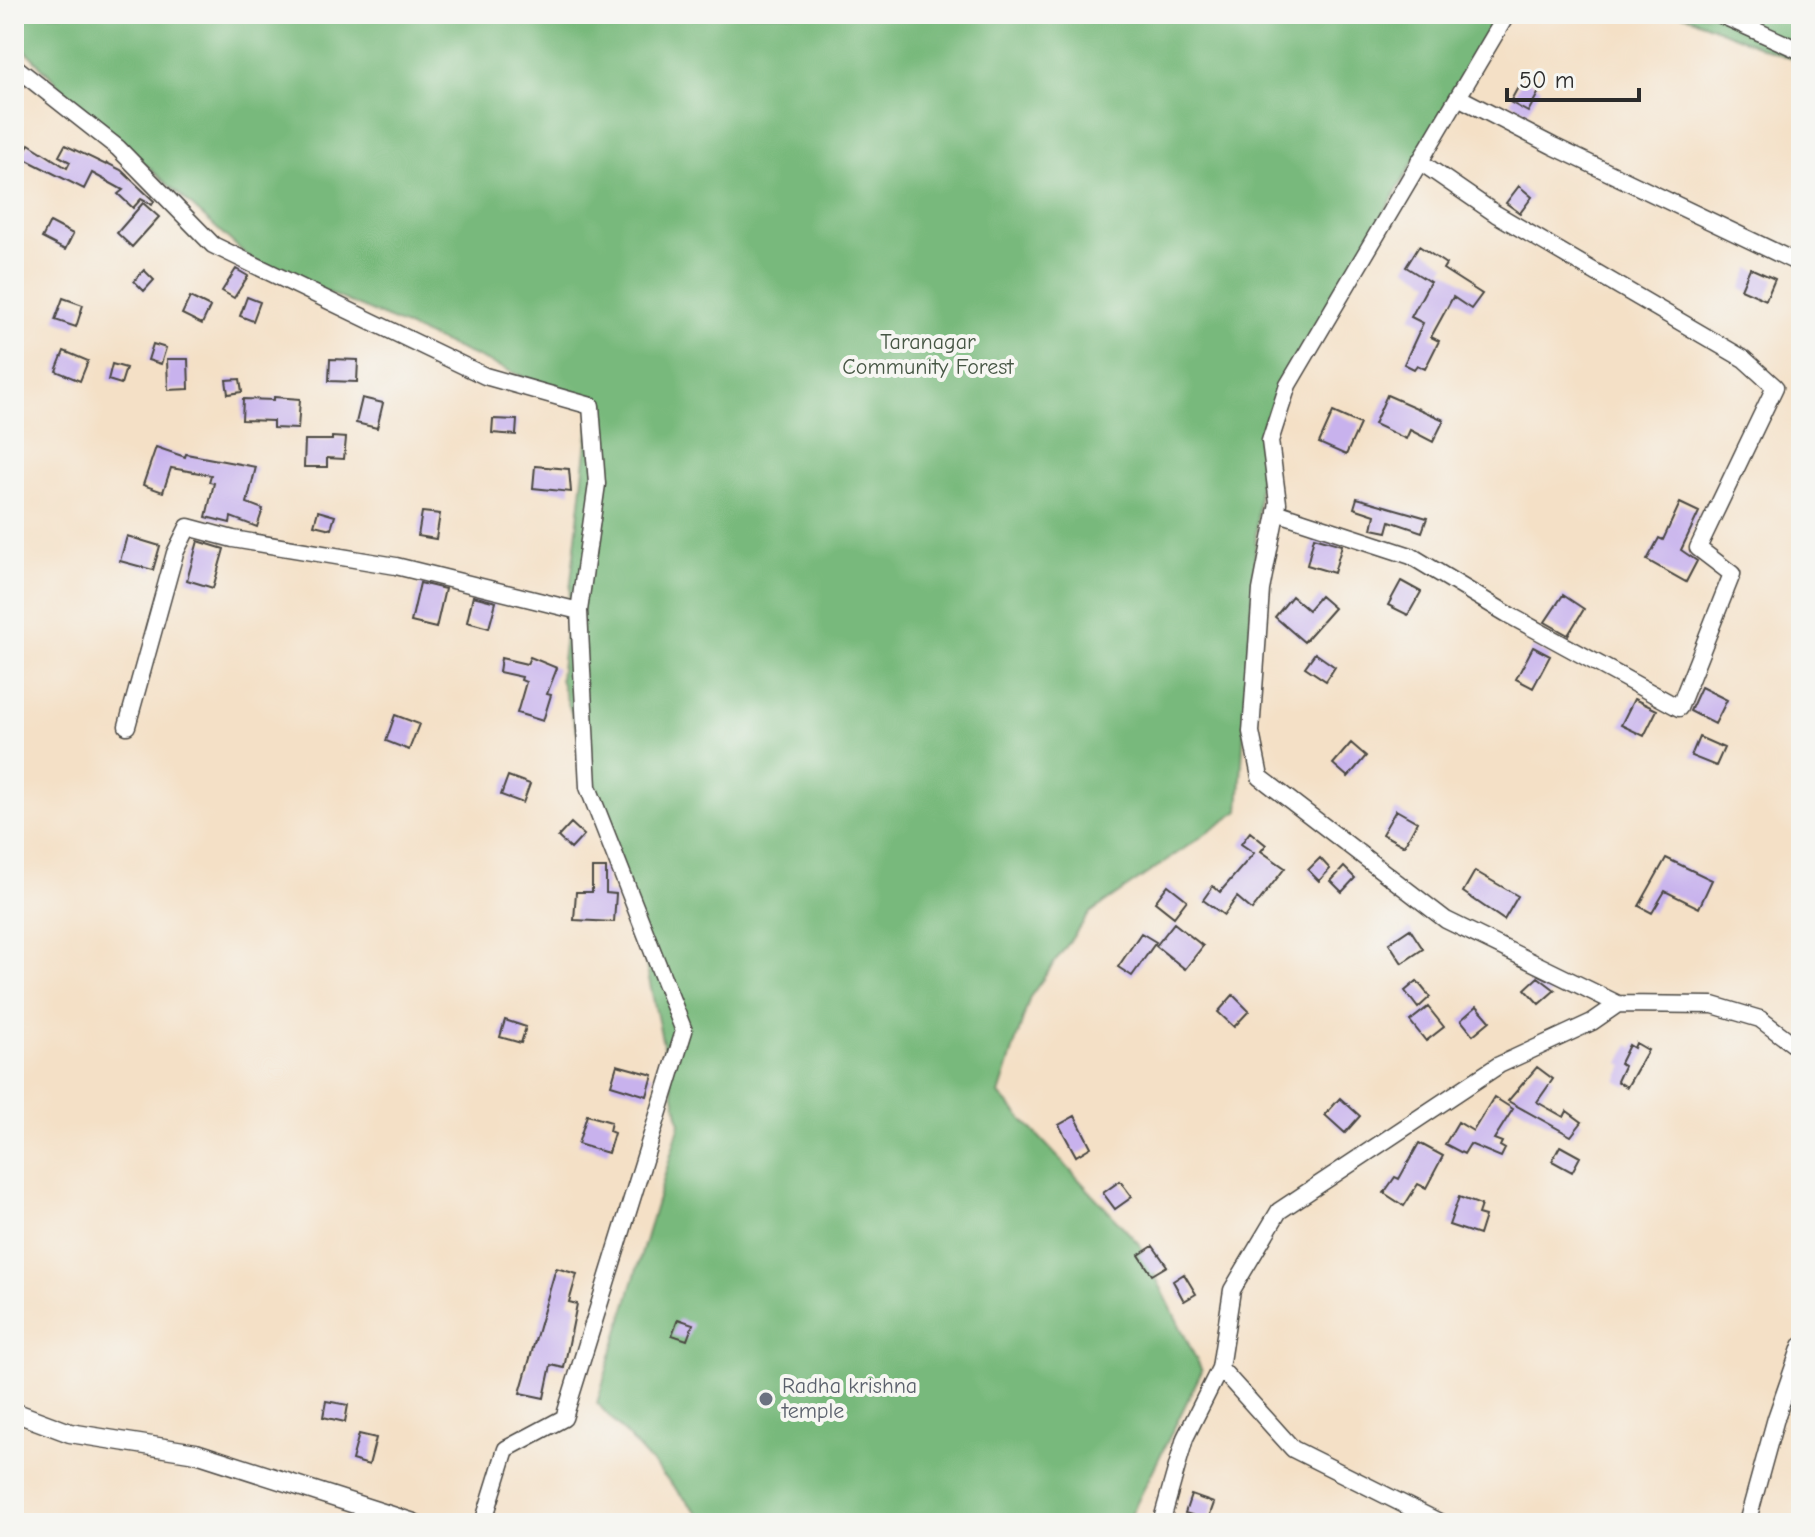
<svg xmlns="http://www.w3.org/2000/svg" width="1815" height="1537" font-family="'Comic Neue',sans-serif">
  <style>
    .forest { fill: #78b97b; stroke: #527253; stroke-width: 2 }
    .building { fill: #c8b2ed }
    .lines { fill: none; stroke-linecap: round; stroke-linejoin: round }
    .minor-casing { stroke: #494642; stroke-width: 19 }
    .tertiary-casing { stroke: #494642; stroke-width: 21 }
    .minor { stroke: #fff; stroke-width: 16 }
    .tertiary { stroke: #fff; stroke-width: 18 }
    .worship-dot { fill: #6b7280; stroke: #f6f6f2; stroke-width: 3 }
    .labels { text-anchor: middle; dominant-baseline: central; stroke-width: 8; stroke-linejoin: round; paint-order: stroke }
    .park-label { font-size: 22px; fill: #465644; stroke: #f6f6f2 }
    .worship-label { font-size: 22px; fill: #5b616d; stroke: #f6f6f2; text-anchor: start }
  </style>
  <rect width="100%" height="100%" fill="#f6f6f2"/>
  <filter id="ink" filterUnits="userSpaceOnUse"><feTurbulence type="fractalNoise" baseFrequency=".0125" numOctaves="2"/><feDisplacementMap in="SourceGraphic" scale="16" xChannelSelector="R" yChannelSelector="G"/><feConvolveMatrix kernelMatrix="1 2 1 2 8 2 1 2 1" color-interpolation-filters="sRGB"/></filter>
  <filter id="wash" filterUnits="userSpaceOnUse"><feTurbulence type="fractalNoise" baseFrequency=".006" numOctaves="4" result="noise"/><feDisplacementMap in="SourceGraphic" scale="32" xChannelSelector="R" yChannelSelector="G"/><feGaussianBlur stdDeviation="1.8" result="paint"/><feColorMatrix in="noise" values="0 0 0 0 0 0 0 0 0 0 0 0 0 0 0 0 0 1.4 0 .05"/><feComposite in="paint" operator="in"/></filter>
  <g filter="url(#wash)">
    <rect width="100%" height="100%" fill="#f4e0c6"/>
    <path class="forest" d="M14,14h1485l-236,408 -24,389 -149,102 -60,84 -31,97 141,151 62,126 -75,152h-420l-110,-120 83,-279 -48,-225 -72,-220 31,-273 -339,-146 -187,-168 -51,-54z
      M1681,14h120v49z"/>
    <g id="blocks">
      <path class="building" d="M1523,78l18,10 -13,24 -18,-10z
        M29,144l38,24 3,-6 -11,-6 6,-11 41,20 1,-2 14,7 33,31 -2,4 -11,-6 -8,9 -15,-14 5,-4 -31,-17 -8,16 -63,-32z
        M1519,186l13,11 -12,16 -14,-10z
        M143,203l16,14 -27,30 -15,-14z
        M50,222l23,12 -8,16 -23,-12z
        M1419,246l27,18 -3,5 39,25 -11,15 -18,-12 -22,40 8,4 -14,28 -8,-4 -3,4 -10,-5 19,-41 -12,-6 19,-35 -24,-15z
        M1750,268l25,11 -9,21 -25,-11z
        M236,269l12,7 -14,22 -12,-7z
        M144,270l10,10 -10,11 -10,-10z
        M190,297l20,10 -8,17 -20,-10z
        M247,297l13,5 -7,19 -13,-5z
        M63,298l20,7 -7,22 -21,-7z
        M153,344l13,4 -5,16 -13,-4z
        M64,351l24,10 -8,20 -24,-10z
        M167,359h21l1,30 -21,1z
        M330,359l28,1 -1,22 -28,-1z
        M112,364l14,4 -5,16 -13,-4z
        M240,379l2,13 -14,2 -2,-14z
        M1387,395l57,25 -11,22 -23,-12 -4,9 -32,-15z
        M274,397l26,2 -2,30 -25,-1v-7l-31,-1 1,-21 31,1z
        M362,398l21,5 -6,25 -21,-5z
        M1333,412l27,12 -14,31 -27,-12z
        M493,419l24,1 -1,15 -24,-2z
        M332,437l14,1 -2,21 -17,-1v9h-23l1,-27h27z
        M156,447l29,10 1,-3 70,13 -9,36 16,6 -6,18 -26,-10 -1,6 -24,-6 8,-34 -5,-1 2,-7 -40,-7 -8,24 -20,-7z
        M535,466l34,3 2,23 -38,-4z
        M1357,498l70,20 -5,14 -32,-11 -3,11 -15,-3 3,-14 -21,-7z
        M1680,503l19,9 -18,38 16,11 -11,21 -39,-22 12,-22 4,2z
        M318,511l17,5 -4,13 -17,-4z
        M422,512l18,2 -4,25 -18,-3z
        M127,536l33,10 -7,24 -33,-9z
        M1314,537l28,8 -8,28 -27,-8z
        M198,541l26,8 -11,39 -26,-8z
        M1401,581l20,11 -13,23 -20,-10z
        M420,583l25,6 -9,39 -25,-6z
        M1563,595l21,14 -16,26 -23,-13z
        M473,596l23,6 -7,26 -22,-6z
        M1292,596l16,14 12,-14 14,12 -30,34 -29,-25z
        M1533,647l17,9 -17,32 -17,-9z
        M1315,653l20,14 -9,14 -21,-14z
        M530,657l27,11 -10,26 4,1 -8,26 -26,-8 9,-31 -5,-2 1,-3 -23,-5 2,-14 26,6z
        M1701,687l26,13 -12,24 -25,-13z
        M1634,699l23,11 -13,26 -23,-11z
        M395,715l24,9 -10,26 -23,-9z
        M1699,737l25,11 -8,18 -25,-10z
        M1351,743l15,13 -18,21 -15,-13z
        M508,776l22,8 -7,19 -22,-8z
        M1396,810l21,12 -13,24 -22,-12z
        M571,823l13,12 -13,14 -13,-12z
        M1250,832l16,13 -5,6 24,17 -33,42 -15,-13 -13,18 -21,-15 10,-14 7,6 34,-39 -13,-9z
        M1320,858l10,11 -11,12 -11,-11z
        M1666,858l46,22 -13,28 -34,-17 -13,22 -13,-7z
        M1344,867l11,11 -13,14 -11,-11z
        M592,868h14v25l10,1 -2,28 -40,-2 2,-28h16z
        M1475,871l43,25 -14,24 -41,-28z
        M1168,885l19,15 -13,17 -19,-15z
        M1174,923l29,23 -18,23 -29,-23z
        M1410,929l13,20 -21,14 -13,-20z
        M1141,933l15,9 -24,34 -14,-9z
        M1538,977l17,13 -16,14 -14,-15z
        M1417,981l13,16 -12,11 -13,-17z
        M1233,995l16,16 -15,16 -16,-15z
        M1477,1006l13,15 -17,14 -12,-15z
        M1428,1007l16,20 -18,14 -16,-20z
        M505,1020l21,7 -5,16 -21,-6z
        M1636,1043l12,7 -21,37 -10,-6 7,-15 -4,-3 9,-18 5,3z
        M617,1065l36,10 -6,21 -36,-11z
        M1537,1067l16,12 -16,23 27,15 3,-6 15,11 -11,14 -63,-35z
        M1494,1097l19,12 -19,30 8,3 -2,4 5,3 -4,8 -31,-13 -6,10 -19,-10 13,-22 15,9z
        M1340,1098l20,18 -15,17 -20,-18z
        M587,1115l24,7 -2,9 5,2 -6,20 -30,-9z
        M1075,1116l16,31 -15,9 -17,-31z
        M1419,1143l24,13 -17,32 -8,-4 -14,22 -20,-13 11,-16 4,2z
        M1560,1146l20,11 -8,15 -20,-11z
        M1120,1181l12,16 -17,12 -12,-16z
        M1459,1197l22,8 -3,9 7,2 -6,19 -30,-10z
        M1153,1246l14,20 -15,9 -13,-20z
        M556,1268l21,6 -8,28 8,2 -13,64 -13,-3 -7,33 -24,-5z
        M1184,1274l12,20 -12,7 -11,-20z
        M678,1319l15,5 -6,16 -15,-5z
        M326,1401l22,4 -3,17 -22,-5z
        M359,1434l17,4 -7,27 -17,-5z
        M1191,1495l23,8 -6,17 -23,-7z"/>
    </g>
  </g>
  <g filter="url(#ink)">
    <use href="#blocks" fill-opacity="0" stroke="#494642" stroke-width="2"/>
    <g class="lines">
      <defs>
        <path id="minor" d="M1507,14l-219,371 -18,56 8,62 -17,87 -10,142 9,45 186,143 172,84
          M1719,14l82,37
          M14,66l104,82 95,97 272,131 106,30 6,78 -18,127 9,176 96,244 -120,387 -58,31 -23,74
          M1458,97l95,49 241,115
          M1276,512l135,44 98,59 170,93 53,-134 -34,-26 77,-161 -31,-28 -248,-145 -77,-53
          M127,726l48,-173 13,-26 45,12 163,27 183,45
          M1220,1368l73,81 148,74
          M1161,1523l24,-85 35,-70 12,-78 47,-79 220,-146 93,-43 26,-18 95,1 47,14 41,31
          M1747,1523l29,-105 25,-72"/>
        <path id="tertiary" d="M14,1412l56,21 126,20 218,70"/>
      </defs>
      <use href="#minor" class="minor-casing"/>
      <use href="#tertiary" class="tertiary-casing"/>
      <use href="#minor" class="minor"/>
      <use href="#tertiary" class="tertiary"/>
    </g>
  </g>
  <circle class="worship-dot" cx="766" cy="1399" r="8"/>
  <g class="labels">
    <g class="park-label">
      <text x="928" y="342">Taranagar<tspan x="928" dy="25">Community Forest</tspan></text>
    </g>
    <g class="worship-label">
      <text x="782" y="1386">Radha krishna<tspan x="782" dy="25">temple</tspan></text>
    </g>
  </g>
  <rect width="1815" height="1537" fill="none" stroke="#f6f6f2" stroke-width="48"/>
  <path d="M1507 88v12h132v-12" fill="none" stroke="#2b2b2b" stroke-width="4"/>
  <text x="1519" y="88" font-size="24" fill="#2b2b2b" stroke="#f6f6f2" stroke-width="6" paint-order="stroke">50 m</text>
</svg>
